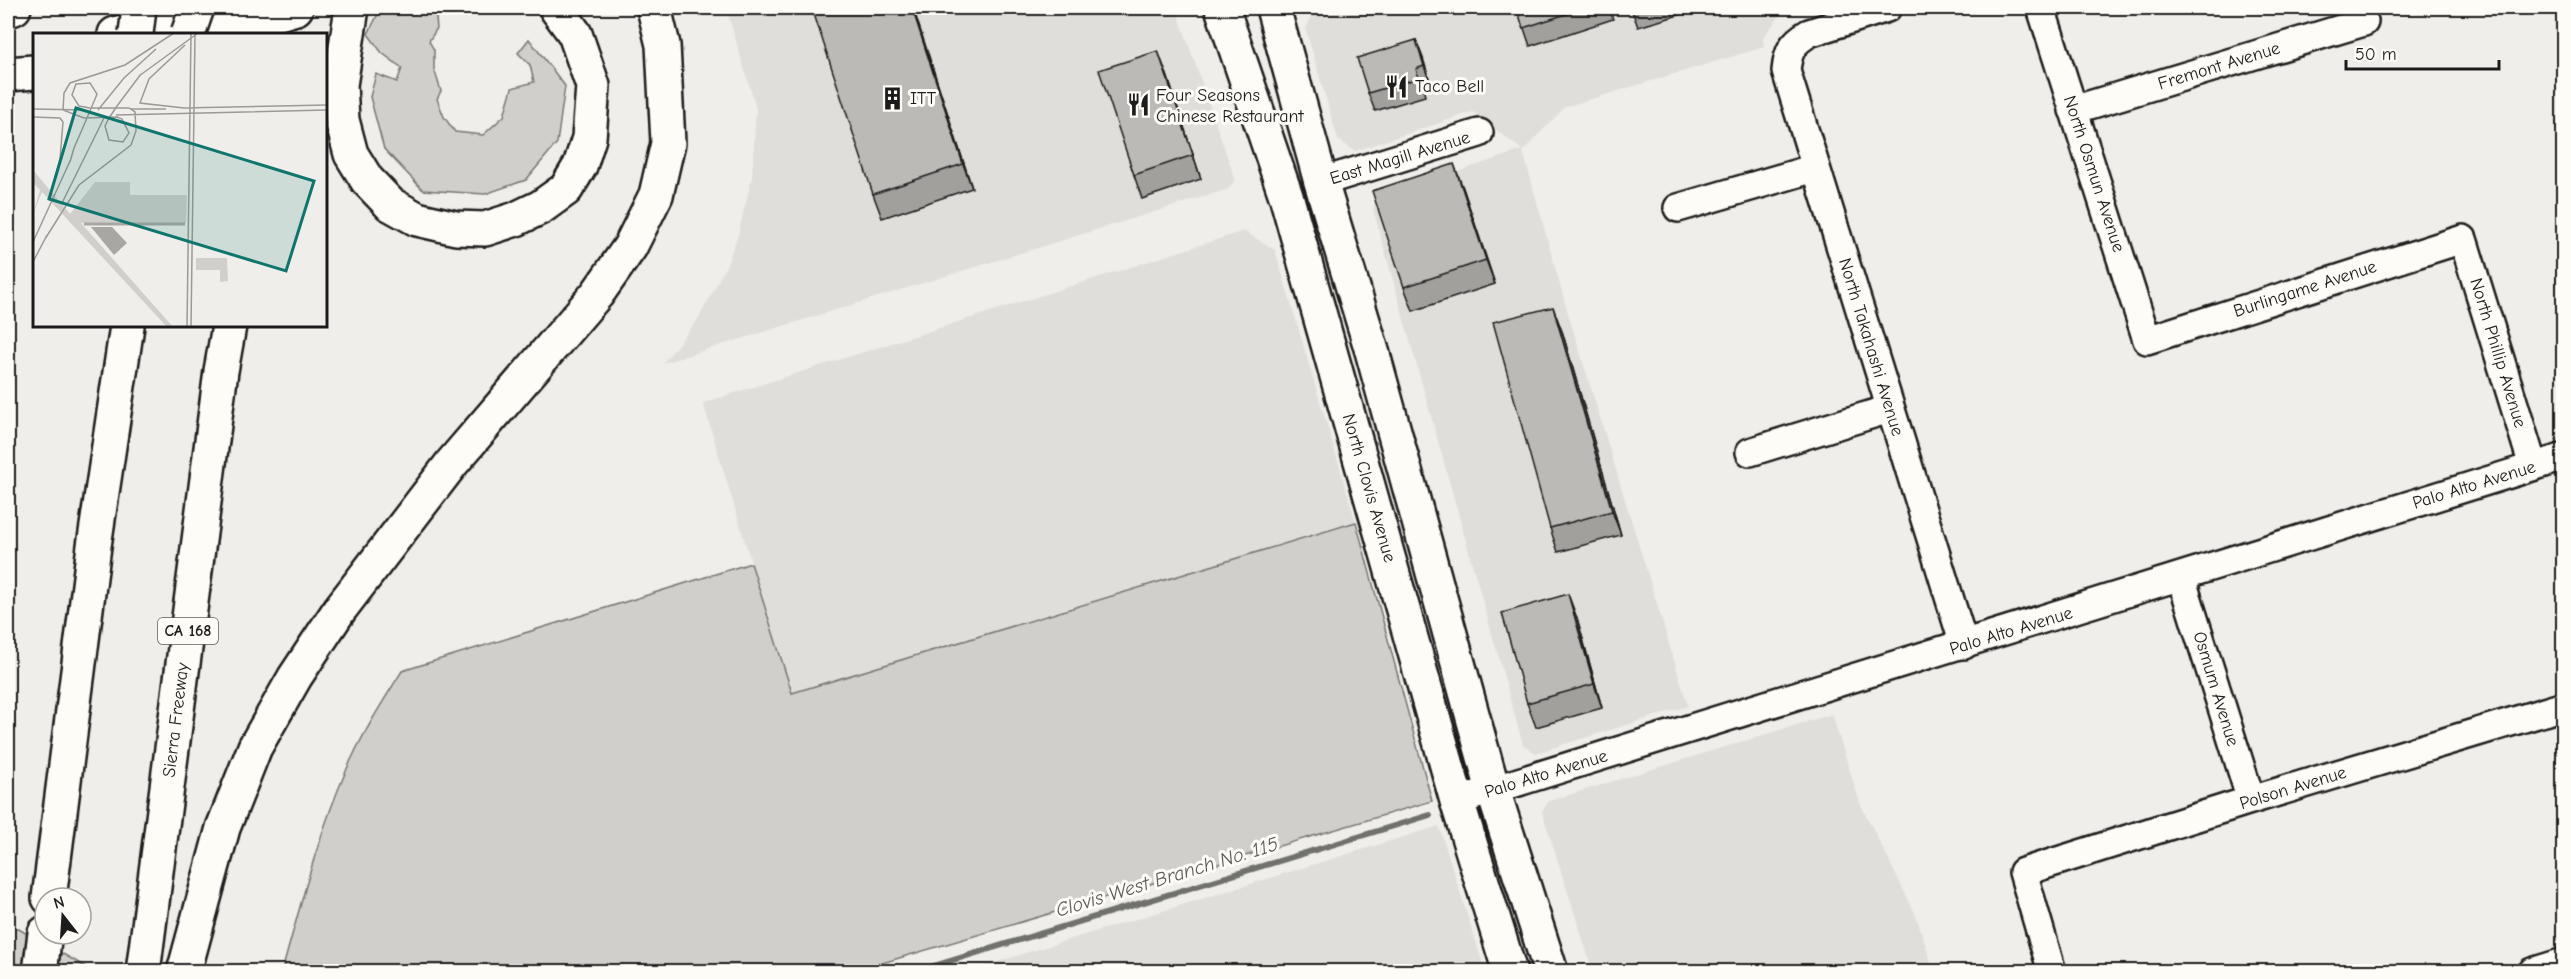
<svg xmlns="http://www.w3.org/2000/svg" width="2571" height="979" font-family="'Comic Neue',sans-serif">
  <style>
    .built { fill: #e0deda }
    .green { fill: #d0cfcc; stroke: #767674; stroke-width: 1.5 }
    .lines { fill: none; stroke-linecap: round; stroke-linejoin: round }
    .stream { stroke: #706f6d; stroke-width: 6 }
    .minor-casing { stroke: #1c1c1c; stroke-width: 32 }
    .major-casing { stroke: #1c1c1c; stroke-width: 38 }
    .highway-casing { stroke: #1c1c1c; stroke-width: 38 }
    .minor { stroke: #fdfcf7; stroke-width: 27 }
    .major { stroke: #fdfcf7; stroke-width: 33 }
    .highway { stroke: #fdfcf7; stroke-width: 33 }
    .highway-bridge-casing { stroke: #1c1c1c; stroke-width: 38; stroke-linecap: butt }
    .highway-bridge { stroke: #fdfcf7; stroke-width: 33 }
    .wall { fill: #a1a09d; stroke: #1c1c1c; stroke-width: 1.5 }
    .shaded-wall { fill: #83827f; stroke: #1c1c1c; stroke-width: 1.5 }
    .building { fill: #bbbab6; stroke: #1c1c1c; stroke-width: 1.5 }
    .labels { text-anchor: middle; dominant-baseline: central; stroke-width: 6; stroke-linejoin: round; paint-order: stroke }
    .shield { fill: #fdfcf7; stroke: #605f5e; stroke-width: 1.5 }
    .shield-label { font-size: 16px; font-weight: bold; fill: #1c1c1c }
    .street-label { font-size: 18px; fill: #1c1c1c; stroke: #fdfcf7 }
    .poi-label { font-size: 18px; fill: #1c1c1c; stroke: #fdfcf7; text-anchor: start }
    .water-label { font-size: 20px; font-style: italic; fill: #5b5b59; stroke: #fdfcf7 }
    .inset-river { fill: none; stroke: #a8a7a3; stroke-width: 3 }
    .inset-road { fill: none; stroke: #9b9a98; stroke-width: 1.5 }
    .view { fill: #0f766e; fill-opacity: 0.15; stroke: #0f766e; stroke-width: 3 }
    .inset-edge { fill: none; stroke: #1c1c1c; stroke-width: 3 }
  </style>
  <rect width="100%" height="100%" fill="#f0eeea"/>
  <filter id="ink" filterUnits="userSpaceOnUse"><feTurbulence type="fractalNoise" baseFrequency=".0167" numOctaves="2"/><feDisplacementMap in="SourceGraphic" scale="12" xChannelSelector="R" yChannelSelector="G"/><feConvolveMatrix kernelMatrix="1 2 1 2 8 2 1 2 1" color-interpolation-filters="sRGB"/></filter>
  <g filter="url(#ink)">
    <path class="built" d="M726,8h450l59,171 -6,10 -566,174 36,-45 28,-54 11,-29 14,-58 4,-69z
      M1308,8h490l-14,3 -21,26 1,10 -199,60 -42,44 42,152 123,403 -152,47 -13,-8 -150,-536 6,-11 143,-48 -49,-38 -118,39 -17,-11 -32,-110 5,-13z
      M1244,231l31,19 81,272 -565,171 -88,-290z
      M1832,714l28,89 55,110 19,58h-341l-51,-159 7,-11z
      M1439,826l46,145h-518z"/>
    <path class="green" d="M381,8h54l2,20 -8,13 5,9v19l7,22 -4,8 7,18 11,15 28,3 21,-19 8,-28 22,-6 -4,-17 -12,-12 11,-14 36,47 -8,57 -31,37 -41,14 -62,-4 -39,-41 -14,-52 6,-23 21,8 5,-14 -20,-15 -14,-19z
      M1356,522l76,279 -577,170h-573c19,-67 36,-136 64,-200 15,-35 36,-68 56,-100l349,-108 41,130z
      M8,923l85,48h-85z"/>
    <g class="lines">
      <path class="stream" d="M914,972l516,-157"/>
      <defs>
        <path id="minor" d="M1887,8l-78,25c-17,10 -21,18 -23,38l178,574
          M2041,8l106,332 316,-101 70,227
          M2073,110l291,-88
          M1321,182l158,-49
          M1678,208l137,-40
          M1750,452l139,-43
          M2181,577l70,223
          M1457,801l1107,-344
          M2052,972l-29,-100 228,-72 313,-94
          M2532,972l32,-10"/>
        <path id="major" d="M1222,8l65,191 170,602 53,171
          M1273,8l48,174 51,169 121,439 58,182
          M8,10l6,-2
          M115,34l89,-26"/>
        <path id="highway" d="M352,8l-12,77 2,35 9,34 16,26 23,24 27,15 39,9 29,1 31,-10 25,-12 25,-18 14,-23 9,-28 4,-52 -18,-52 -19,-26
          M209,34l87,-26
          M8,74l26,-2
          M49,898l45,-352 33,-220
          M40,972l5,-39
          M143,972l78,-601 8,-45
          M184,972l39,-144 32,-81 40,-70 45,-68 112,-146 145,-169 33,-47 26,-52 12,-52 -5,-98 -9,-37"/>
      </defs>
      <use href="#minor" class="minor-casing"/>
      <use href="#major" class="major-casing"/>
      <use href="#highway" class="highway-casing"/>
      <use href="#minor" class="minor"/>
      <use href="#major" class="major"/>
      <use href="#highway" class="highway"/>
      <defs>
        <path id="highway-bridge" d="M136,34l3,-26
          M188,34l9,-26"/>
      </defs>
      <use href="#highway-bridge" class="highway-bridge-casing"/>
      <use href="#highway-bridge" class="highway-bridge"/>
    </g>
    <path class="wall" d="M913,8l59,180 -90,30 -9,-24z
      M1517,8h92l4,11 -83,27z
      M1631,8h72l-65,19z
      M1416,40l15,45 -8,2 2,9 -50,15 -7,-18z
      M1167,75l34,104 -59,20 -8,-24z
      M1463,188l32,96 -82,27 -9,-24z
      M1562,331l59,204 -63,17 -8,-24z
      M1577,618l25,90 -66,19 -9,-24z"/>
    <path class="shaded-wall" d="M912,8h1l59,180 -9,-24z
      M1416,40l7,18 8,27 -7,-19z
      M1158,51l9,24 34,104 -8,-24z
      M1454,164l9,24 32,96 -9,-24z
      M1553,307l9,24 59,204 -9,-24z
      M1568,594l9,24 25,90 -8,-24z"/>
    <path class="building" d="M812,8h100l51,156 -90,30z
      M1517,8h68l-62,20z
      M1416,40l8,26 -8,3 3,9 -51,15 -11,-35z
      M1158,51l35,104 -59,20 -35,-105z
      M1454,164l32,96 -82,27 -32,-96z
      M1553,307l59,204 -62,17 -57,-206z
      M1568,594l26,90 -67,19 -25,-90z"/>
  </g>
  <defs>
    <symbol id="restaurant-bare" viewBox="-9 -9 18 18"><path d="M-5-6h1v4h1v-4h1v4h1v-4h1v5L-1.5 .5V6h-2V.5L-5-1ZM5-6V6H3V1.5H1.5Q1.5-4 5-6Z" fill="#1c1c1c" stroke="#fdfcf7" stroke-width="2.5" paint-order="stroke"/></symbol>
    <symbol id="building-bare" viewBox="-9 -9 18 18"><path d="M-4-6H4V6H1V3H-1V6H-4ZM-2.5-4.3h1.7v1.8h-1.7ZM.8-4.3h1.7v1.8H.8ZM-2.5-1h1.7V.8h-1.7ZM.8-1h1.7V.8H.8Z" fill="#1c1c1c" stroke="#fdfcf7" stroke-width="2.5" paint-order="stroke"/></symbol>
  </defs>
  <g fill-rule="evenodd">
    <use href="#restaurant-bare" x="1380" y="70" width="33" height="33"/>
    <use href="#building-bare" x="876" y="82" width="33" height="33"/>
    <use href="#restaurant-bare" x="1122" y="88" width="33" height="33"/>
  </g>
  <g class="labels">
    <rect class="shield" x="158" y="618" width="60" height="26" rx="4.5"/>
    <g class="shield-label">
      <text x="188" y="631">CA 168</text>
    </g>
    <g class="street-label">
      <text transform="translate(2219 66) rotate(-17)">Fremont Avenue</text>
      <text transform="translate(1400 158) rotate(-17)">East Magill Avenue</text>
      <text transform="translate(2094 174) rotate(72)">North Osmun Avenue</text>
      <text transform="translate(2305 289) rotate(-18)">Burlingame Avenue</text>
      <text transform="translate(1871 347) rotate(73)">North Takahashi Avenue</text>
      <text transform="translate(2498 353) rotate(73)">North Phillip Avenue</text>
      <text transform="translate(2474 485) rotate(-17)">Palo Alto Avenue</text>
      <text transform="translate(1369 488) rotate(74)">North Clovis Avenue</text>
      <text transform="translate(2011 631) rotate(-17)">Palo Alto Avenue</text>
      <text transform="translate(2216 689) rotate(73)">Osmum Avenue</text>
      <text transform="translate(176 720) rotate(-83)">Sierra Freeway</text>
      <text transform="translate(1546 774) rotate(-17)">Palo Alto Avenue</text>
      <text transform="translate(2293 788) rotate(-17)">Polson Avenue</text>
    </g>
    <g class="poi-label">
      <text x="1415" y="86">Taco Bell</text>
      <text x="1156" y="95">Four Seasons<tspan x="1156" dy="21">Chinese Restaurant</tspan></text>
      <text x="910" y="98">ITT</text>
    </g>
    <g class="water-label">
      <text transform="translate(1167 877) rotate(-17)">Clovis West Branch No. 115</text>
    </g>
  </g>
  <g transform="translate(33 33)">
    <rect width="294" height="294" fill="#f0eeea"/>
    <path d="M0,137l37,44 25,-32h35v13h57l-1,28h-105l92,104h-6l-125,-135 -9,22 7,-24 -7,-7zM163,225h31l1,23 -8,1v-12h-24z" fill="#d0cfcc"/>
    <path d="M58,194h21l15,16 -13,12z" fill="#a8a7a3"/>
    <path class="inset-river" d="M51,191h101"/>
    <path class="inset-road" d="M108,41l-24,32 -8,12 -4,8 4,14 14,2 6,-9 -7,-14 -5,-2 -33,1 -21,-8 1,-17 6,-10 55,-18 49,-32M106,43l59,-43M149,75l145,-3M151,75l-44,-5 9,-24 36,-34M0,76l52,1M98,76h35M65,77l26,-32 32,-29M83,82l211,-5M0,84l27,1 3,4 -3,37 -9,34M29,170l43,-87M12,206l34,-54 52,-40 5,-14 -1,-19 -6,-4h-40l-4,-1 -6,-1 -7,-11 4,-11 14,-1 7,11 -2,5 -11,26 -10,23 -4,14M0,209l38,-83M0,229l14,-27M154,294l4,-294M158,294l4,-293"/>
    <path class="view" d="M43,75l238,73 -28,90 -237,-72z"/>
    <rect width="294" height="294" class="inset-edge"/>
  </g>
  <rect width="2571" height="979" fill="none" stroke="#fdfcf7" stroke-width="30"/>
  <rect x="15" y="15" width="2541" height="949" fill="none" stroke="#1c1c1c" stroke-width="2" filter="url(#ink)"/>
  <g transform="translate(63 916) rotate(343)"><circle r="28" fill="#fdfcf7" stroke="#a3a29f" stroke-width="1.5"/>
  <path d="M0-4.5L10 22L0 15L-10 22Z" fill="#1c1c1c"/>
  <text y="-9" font-size="16" font-weight="bold" text-anchor="middle" fill="#1c1c1c">N</text>
  </g>
  <path d="M2346 60v9h153v-9" fill="none" stroke="#1c1c1c" stroke-width="3"/>
  <text x="2355" y="60" font-size="18" fill="#1c1c1c" stroke="#fdfcf7" stroke-width="4.5" paint-order="stroke">50 m</text>
</svg>
